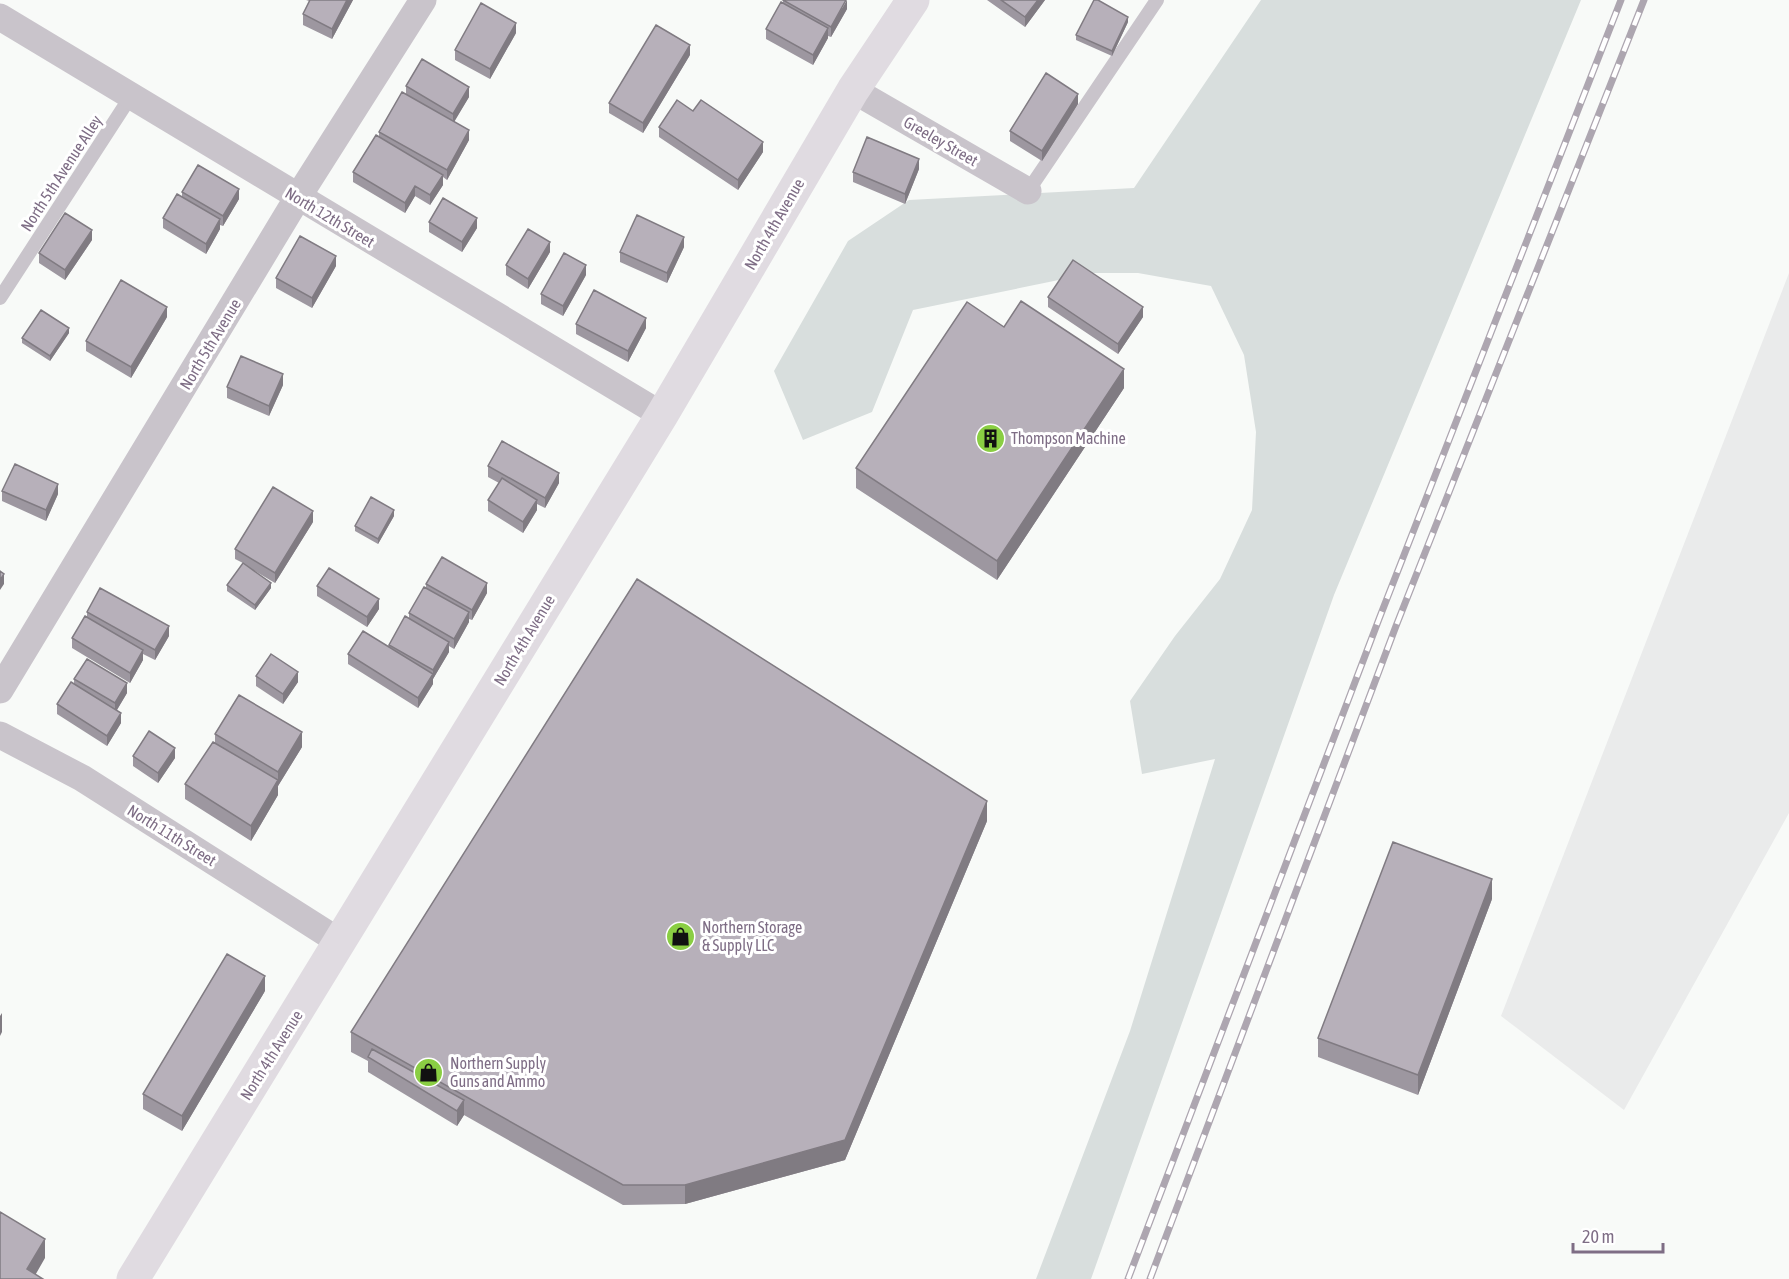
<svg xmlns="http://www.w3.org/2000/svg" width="1789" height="1279" font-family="'Asap Condensed',sans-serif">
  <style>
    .built { fill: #eaebeb }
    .green { fill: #d8dedd }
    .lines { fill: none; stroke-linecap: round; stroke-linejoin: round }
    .service { stroke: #c9c4cb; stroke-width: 14 }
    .minor { stroke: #c9c4cb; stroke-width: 27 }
    .secondary { stroke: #e0dbe1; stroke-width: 33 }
    .rail-casing { stroke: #ada6b0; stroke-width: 7 }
    .rail { stroke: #fff; stroke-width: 4.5; stroke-dasharray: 14; stroke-linecap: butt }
    .wall { fill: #9d97a0 }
    .shaded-wall { fill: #807b82 }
    .building { fill: #b7b0ba; stroke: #807b82; stroke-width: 1.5 }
    .labels { text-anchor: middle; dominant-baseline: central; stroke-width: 6; stroke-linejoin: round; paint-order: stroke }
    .street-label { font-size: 16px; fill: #7e6d85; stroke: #fff }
    .poi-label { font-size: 16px; fill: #7e6d85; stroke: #fff; text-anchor: start }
  </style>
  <rect width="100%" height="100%" fill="#f8faf8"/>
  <path class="built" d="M1789,273v540l-165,297 -123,-94z"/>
  <path class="green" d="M1261,0h320l-247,595 -243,684h-55l94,-248 85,-272 -73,15 -12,-73 45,-65 45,-57 32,-69 4,-78 -12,-77 -33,-69 -73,-13h-45l-180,37 -41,102 -69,28 -29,-69 74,-130 61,-41 225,-12z"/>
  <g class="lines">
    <path class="service" d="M1028,191l129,-191
      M0,298l131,-202"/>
    <path class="minor" d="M0,17l662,398
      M853,90l175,101
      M0,690l298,-493 125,-197
      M0,735l82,43 258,164"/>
    <path class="secondary" d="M133,1279l529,-864 191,-325 60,-90"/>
    <defs>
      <path id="rail" d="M1128,1279l251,-660 242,-619
        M1150,1279l246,-653 248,-626"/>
    </defs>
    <use href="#rail" class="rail-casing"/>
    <use href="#rail" class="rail"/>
  </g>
  <path class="wall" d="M306,0h47l-21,39 -29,-14v-11l6,-13z
    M783,0l64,9 -16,28 -3,-1v2l-15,27 -47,-26v-10l17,-26z
    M987,0h58l-20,27z
    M1128,22l-16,34 -36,-16v-5z
    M516,33l-26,46 -35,-19v-10z
    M690,55l-47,78 -34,-20v-10z
    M406,86l63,11 -15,24 15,19 -22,40 -4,-3v8l-13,20 -15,-9 -10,17 -52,-31v-10l26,-35v-5l27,-38z
    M1078,104l-36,57 -32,-20v-10z
    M693,111l70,41 -25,38 -79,-53v-10z
    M919,169l-14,35 -52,-22v-10z
    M182,192l57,7 -16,27 -3,-1v4l-14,25 -43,-26v-10l19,-22z
    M429,222l48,6 -15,24 -33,-20z
    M92,240l-27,40 -26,-17v-10z
    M684,247l-17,36 -47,-21v-10z
    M550,252l-22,37 -22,-14v-10z
    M336,266l-24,42 -36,-20v-10z
    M586,275l-23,41 -22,-12v-10z
    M1048,297l95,20 -25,37 -70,-47z
    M167,317l-36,61 -45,-27v-10z
    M576,324l70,4 -18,34 -52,-28z
    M1004,327l120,61 -127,192 -141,-92v-20z
    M69,333l-19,28 -28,-18v-5z
    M283,385l-14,31 -42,-18v-11z
    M488,466l71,17 -14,25 -8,-4v6l-14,23 -35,-22v-11l11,-17 -11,-6z
    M2,491l56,3 -12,27 -44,-20z
    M394,516l-16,28 -23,-13v-5z
    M313,522l-38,61 -32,-19 28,24 -16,22 -28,-19v-6l16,-22 -8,-4v-10z
    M426,584l61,9 -15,27 -3,-1v3l-15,27 -5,-3v6l-16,27v5l-15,24 -70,-44v-10l41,-7v-2l20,-27v-5l17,-25z
    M317,586l62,23 -12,18 -50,-31z
    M87,612l82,24 -14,24 -12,-6v6l-13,23 -58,-35v-10l15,-21z
    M256,676l42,6 -15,22 -27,-18z
    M74,679l53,14 -10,17 4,13 -14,23 -50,-32v-10l17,-20z
    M215,734l87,13 -24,39v9l-27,46 -66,-42v-15l30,-40z
    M133,756l42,2 -17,25 -25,-17z
    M987,821l-142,339 -160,44 -62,1 -159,-90 -7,11 -89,-54v-11l-17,-9v-20z
    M1492,899l-74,196 -100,-38v-19z
    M265,991l-83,140 -39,-22v-15z"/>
  <path class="shaded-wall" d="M347,0h6l-21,39v-10z
    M847,0v9l-16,28v-10z
    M1038,0h7l-20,27v-10z
    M1128,17v5l-16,34v-5z
    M516,23v10l-26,46v-10z
    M828,28v10l-15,27v-10z
    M690,45v10l-47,78v-10z
    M469,87v10l-16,27v-10z
    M1078,94v10l-36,57v-10z
    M469,130v10l-22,40v-10z
    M763,142v10l-25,38v-10z
    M919,159v10l-14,35v-10z
    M443,175v10l-13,20v-10z
    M415,186v10l-10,17v-10z
    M239,189v10l-16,27v-10z
    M477,218v10l-15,24v-10z
    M220,219v10l-14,25v-10z
    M92,230v10l-27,40v-10z
    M684,237v10l-17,36v-10z
    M550,242v10l-22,37v-10z
    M336,256v10l-24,42v-10z
    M586,265v10l-23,41v-10z
    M167,307v10l-36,61v-11z
    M1143,307v10l-25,37v-10z
    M646,318v10l-18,34v-11z
    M69,328v5l-19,28v-5z
    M1124,369v19l-127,192v-19z
    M283,374v11l-14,31v-10z
    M559,473v10l-14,25v-10z
    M58,484v10l-12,27v-11z
    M537,500v10l-14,23v-11z
    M394,510v6l-16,28v-5z
    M313,511v11l-38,61v-10z
    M4,574v10l-4,6v-10z
    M271,583v5l-16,22v-5z
    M487,583v10l-15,27v-10z
    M379,599v10l-12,18v-10z
    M469,612v10l-15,27v-10z
    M169,626v10l-14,24v-10z
    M449,642v10l-16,27v5l-15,24v-10l15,-23v-5z
    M143,650v10l-13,23v-10z
    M298,672v10l-15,22v-10z
    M127,683v10l-12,20v-10z
    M121,713v10l-14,23v-10z
    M302,732v15l-24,39v9l-27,46v-15l27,-46v-8z
    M175,748v10l-17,25v-10z
    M987,801v20l-142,339 -160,44v-19z
    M1492,879v20l-74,196v-20z
    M265,976v15l-83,140v-15z
    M2,1013v19l-2,4v-20z
    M464,1100v15l-7,11v-15z
    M45,1239v19l-12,21 -6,-10z"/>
  <path class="building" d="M310,0h37l-15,29 -29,-15z
    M783,0h63l-15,27z
    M1001,0h37l-13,17z
    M1094,0h4l30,17 -16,34 -36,-16z
    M781,2l47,26 -15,27 -47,-26z
    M481,3l35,20 -26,46 -35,-19z
    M656,25l34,20 -47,78 -34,-20z
    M422,59l47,28 -16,27 -47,-28z
    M1046,73l32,21 -36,57 -32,-20z
    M402,92l67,38 -22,40 -68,-38z
    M677,100l16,11 8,-11 62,42 -25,38 -79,-53z
    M376,135l67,40 -13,20 -15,-9 -10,17 -52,-31z
    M867,137l52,22 -14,35 -52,-22z
    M198,165l41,24 -16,27 -41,-24z
    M177,194l43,25 -14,25 -43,-26z
    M443,198l34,20 -15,24 -33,-20z
    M65,213l27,17 -27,40 -26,-17z
    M637,215l47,22 -17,36 -47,-21z
    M528,229l22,13 -22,37 -22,-14z
    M300,236l36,20 -24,42 -36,-20z
    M564,253l22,12 -23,41 -22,-12z
    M1073,260l70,47 -25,37 -70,-47z
    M121,280l46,27 -36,60 -45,-26z
    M594,290l52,28 -18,33 -52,-27z
    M1021,301l103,68 -127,192 -141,-93 111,-166 37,25z
    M41,310l28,18 -19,28 -28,-18z
    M241,356l42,18 -14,32 -42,-19z
    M502,441l57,32 -14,25 -57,-32z
    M15,464l43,20 -12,26 -44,-19z
    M502,478l35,22 -14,22 -35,-22z
    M273,487l40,24 -38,62 -40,-24z
    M371,497l23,13 -16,29 -23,-13z
    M442,557l45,26 -15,27 -46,-26z
    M243,563l28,20 -16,22 -28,-20z
    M329,568l50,31 -12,18 -50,-31z
    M0,571l4,3 -4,6z
    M637,579l350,222 -142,339 -160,45h-62l-272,-153z
    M424,587l45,25 -15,27 -45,-26z
    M100,588l69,38 -14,24 -68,-38z
    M85,616l58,34 -13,23 -58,-35z
    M405,616l44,26 -16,28 -44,-25z
    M363,631l70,43 -15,24 -70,-44z
    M271,654l27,18 -15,22 -27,-18z
    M87,659l40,24 -12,20 -41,-24z
    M71,682l50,31 -14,23 -50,-32z
    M239,695l63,37 -24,40 -63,-38z
    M149,731l26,17 -17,25 -25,-17z
    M213,742l65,38 -27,46 -66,-42z
    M1393,842l99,37 -74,196 -100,-37z
    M227,954l38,22 -83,140 -39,-22z
    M372,1049l92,51 -7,11 -89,-54z
    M0,1212l45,27 -18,30 16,10h-43z"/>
  <defs>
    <symbol id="building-disc" viewBox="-11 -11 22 22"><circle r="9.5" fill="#8ace43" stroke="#fff"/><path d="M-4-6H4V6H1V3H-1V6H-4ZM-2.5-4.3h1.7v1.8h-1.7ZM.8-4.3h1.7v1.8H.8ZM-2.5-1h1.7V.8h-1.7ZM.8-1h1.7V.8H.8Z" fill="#111"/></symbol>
    <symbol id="shop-disc" viewBox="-11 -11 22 22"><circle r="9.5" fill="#8ace43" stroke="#fff"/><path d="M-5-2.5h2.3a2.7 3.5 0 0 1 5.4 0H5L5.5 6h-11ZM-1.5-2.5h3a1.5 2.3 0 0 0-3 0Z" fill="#111"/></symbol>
  </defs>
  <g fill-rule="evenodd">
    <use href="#building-disc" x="974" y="422" width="33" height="33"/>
    <use href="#shop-disc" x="664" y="920" width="33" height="33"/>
    <use href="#shop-disc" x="412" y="1056" width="33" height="33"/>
  </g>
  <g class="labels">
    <g class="street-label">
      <text transform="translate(941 141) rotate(30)">Greeley Street</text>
      <text transform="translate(61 173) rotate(-57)">North 5th Avenue Alley</text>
      <text transform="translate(330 217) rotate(31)">North 12th Street</text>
      <text transform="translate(774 224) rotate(-60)">North 4th Avenue</text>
      <text transform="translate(210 344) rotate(-59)">North 5th Avenue</text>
      <text transform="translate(524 640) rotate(-59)">North 4th Avenue</text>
      <text transform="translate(172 835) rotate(32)">North 11th Street</text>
      <text transform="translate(271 1055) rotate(-58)">North 4th Avenue</text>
    </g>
    <g class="poi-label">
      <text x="1011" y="438">Thompson Machine</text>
      <text x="702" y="927">Northern Storage<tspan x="702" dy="18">&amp; Supply LLC</tspan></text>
      <text x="450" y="1063">Northern Supply<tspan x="450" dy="18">Guns and Ammo</tspan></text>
    </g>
  </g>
  <path d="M1573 1243v9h90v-9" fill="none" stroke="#7e6d85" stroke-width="3"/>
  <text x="1582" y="1243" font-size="18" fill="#7e6d85" stroke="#ffffff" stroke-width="4.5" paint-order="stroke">20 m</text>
</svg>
